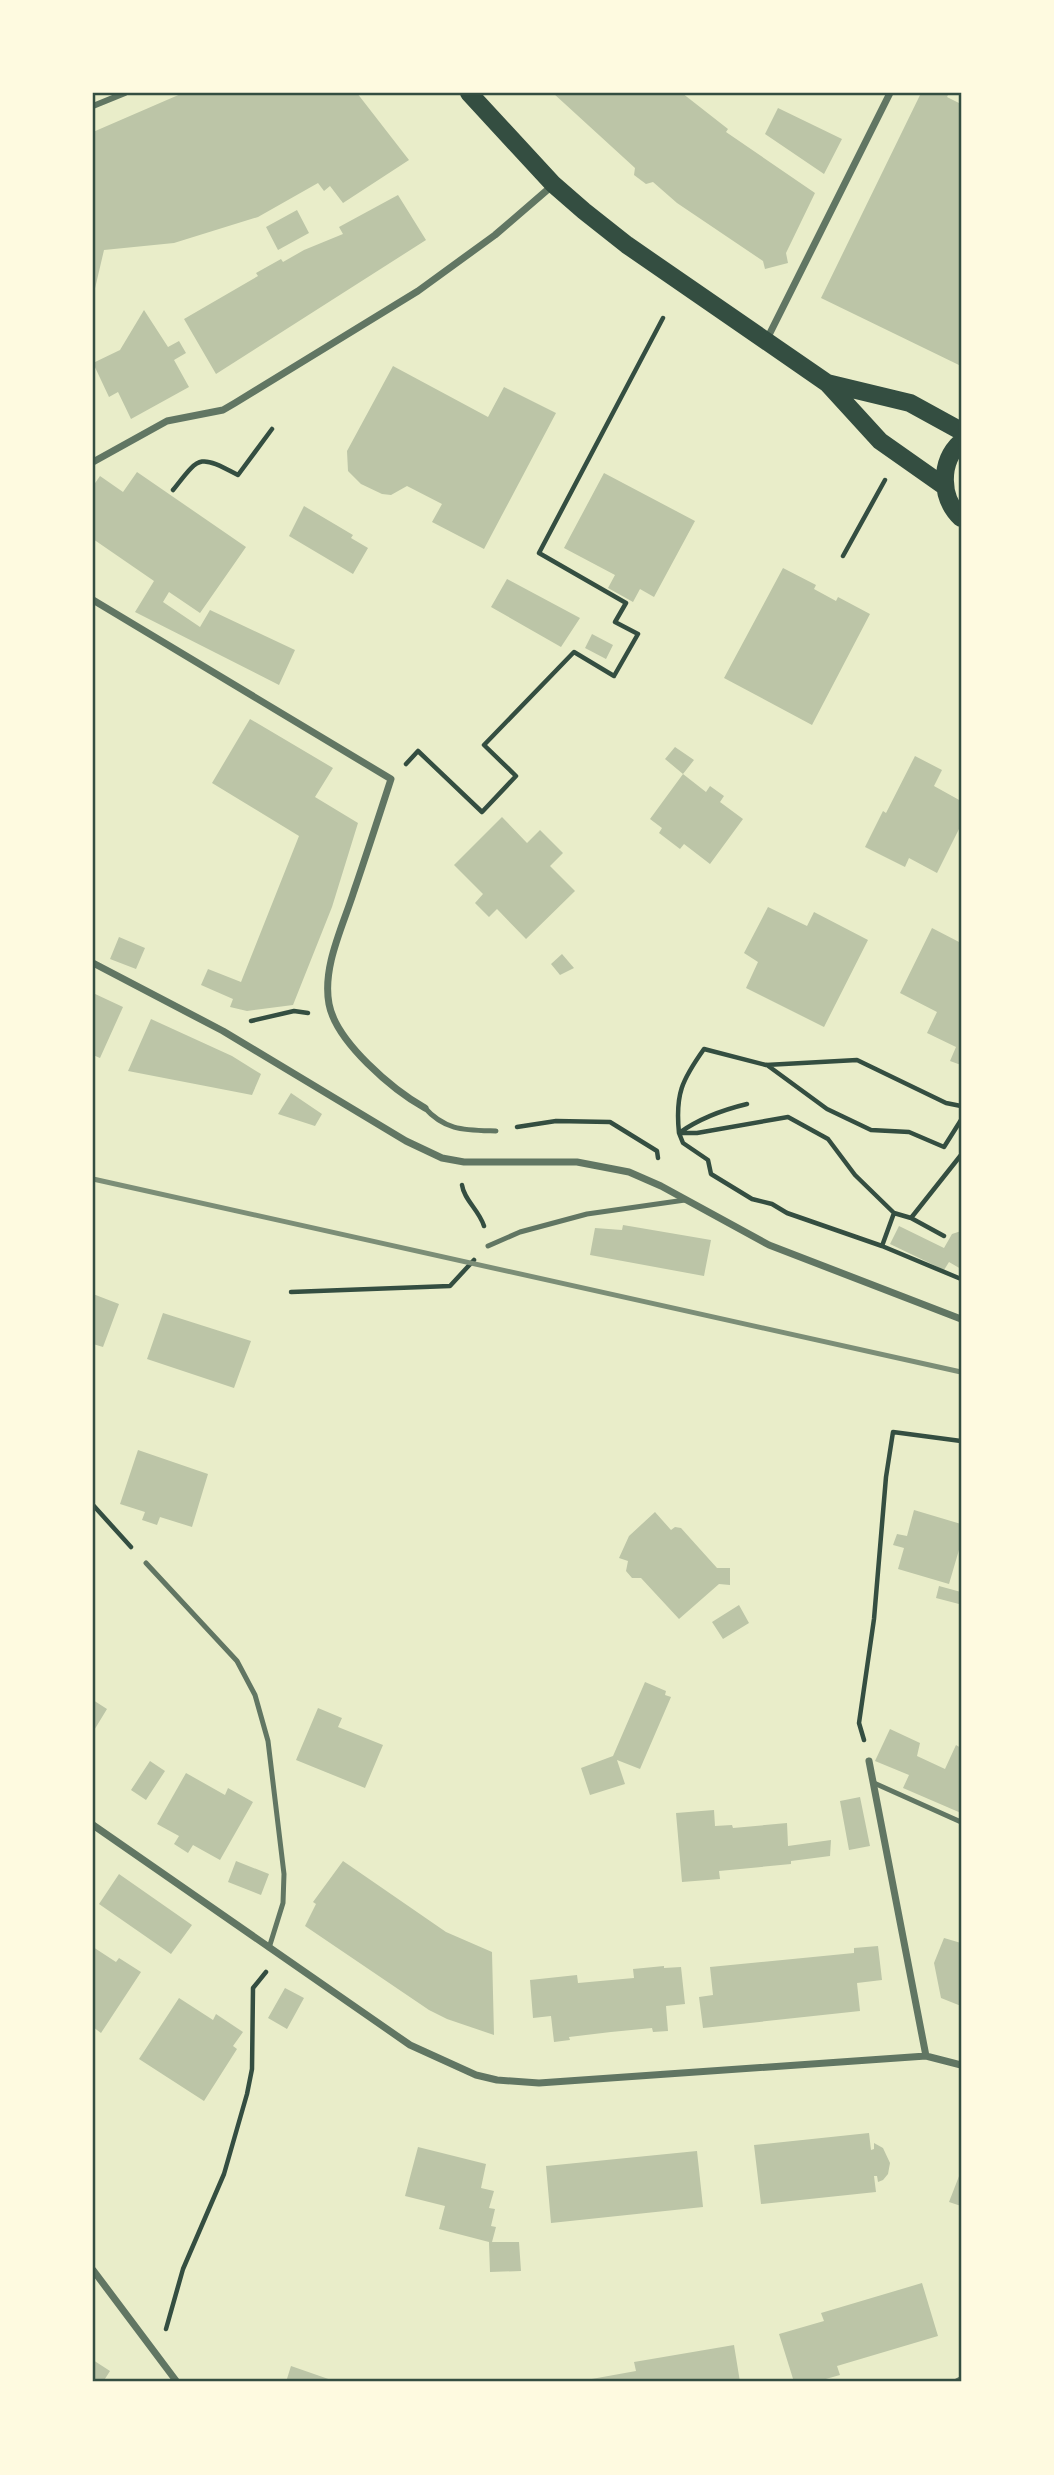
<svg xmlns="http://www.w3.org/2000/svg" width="1054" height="2475" font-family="Signika,sans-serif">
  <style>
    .building { fill: #bcc5a7 }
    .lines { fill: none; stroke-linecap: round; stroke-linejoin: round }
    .path { stroke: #344e41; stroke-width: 4.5 }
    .service { stroke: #617663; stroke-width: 5 }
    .pedestrian { stroke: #617663; stroke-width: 6 }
    .minor { stroke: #617663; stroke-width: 7 }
    .primary { stroke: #344e41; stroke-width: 18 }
    .rail { stroke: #7c8e77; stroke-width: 5 }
    .neatline { fill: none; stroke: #344e41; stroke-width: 2.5 }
  </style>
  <rect width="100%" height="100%" fill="#e9edc9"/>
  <path class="building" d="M183,93h174l52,67 -66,43 -13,-17 -6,5 -6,-8 -60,34 -84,26 -70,7 -11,47v-165z
    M553,93h129l46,36 -2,3 89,61 -29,60 2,10 -23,6 -2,-8 -86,-58 -24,-21 -7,2 -12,-9 1,-7z
    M921,93h23l4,2 -1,2 14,7v262l-140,-68z
    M778,108l64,31 -18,35 -59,-40z
    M398,195l28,45 -210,134 -32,-55 74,-43 -2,-3 25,-14 2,3 21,-12 39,-16 -4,-7z
    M297,210l12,23 -31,17 -12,-23z
    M144,310l24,37 11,-6 7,12 -12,7 15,27 -58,32 -13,-27 -9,5 -16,-34 27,-13z
    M393,366l95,51 16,-30 52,26 -72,136 -52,-27 10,-18 -35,-18 -16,9 -9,-1 -21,-10 -13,-13 -1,-20z
    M137,472l109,75 -46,66 -31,-21 -6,10 37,25 10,-17 85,40 -16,35 -144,-73 19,-31 -61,-42v-53l7,-10 23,16z
    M604,473l91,48 -41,76 -14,-8 -7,13 -25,-14 7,-13 -51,-27z
    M304,506l49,29 -2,3 17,10 -15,26 -64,-38z
    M783,568l33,17 -2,4 22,12 2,-4 32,17 -58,111 -88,-47z
    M507,579l73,39 -19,29 -70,-40z
    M592,634l21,11 -7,14 -21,-11z
    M250,719l83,49 -18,29 43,26 -26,84 -39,98 -46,6 -17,-4 3,-8 -32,-14 7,-16 33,13 58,-146 -87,-53z
    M675,747l19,13 -11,14 -18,-15z
    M915,756l27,14 -8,16 27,15v24l-24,48 -28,-15 -4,9 -40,-20 18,-36 3,2z
    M683,774l23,18 4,-6 14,10 -4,6 23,17 -33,45 -26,-20 -4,5 -21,-16 3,-5 -12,-9z
    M502,817l25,26 13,-13 23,23 -13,13 25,25 -49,48 -29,-30 -8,8 -14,-14 8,-9 -29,-29z
    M768,907l39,19 7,-14 54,28 -44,87 -78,-39 12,-26 -14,-9z
    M932,928l29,15v122l-11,-4 6,-14 -29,-14 10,-21 -37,-19z
    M119,937l26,11 -9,21 -26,-10z
    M562,954l12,14 -14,7 -9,-11z
    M93,993l30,14 -23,51 -7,-3z
    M151,1019l81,37 29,18 -9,21 -124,-24z
    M291,1093l31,21 -7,12 -37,-12z
    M623,1225l88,15 -7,36 -114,-21 5,-27 27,2z
    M899,1226l45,22 8,-14 9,-3v38l-12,-7 -5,8 -54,-26z
    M93,1294l26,10 -16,43 -10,-3z
    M163,1313l88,28 -17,47 -87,-29z
    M138,1450l70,24 -16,53 -32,-10 -3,8 -15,-5 3,-8 -25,-8z
    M914,1510l47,14v19l-12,41 -51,-15 6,-21 -11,-3 4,-11 10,2z
    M655,1512l16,18 4,-3 6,1 36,40h13v17l-11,-1 -40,35 -38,-41h-9l-6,-7 2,-10 -9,-3 10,-22z
    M939,1586l22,6 -2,12 -23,-6z
    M739,1605l10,18 -26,16 -11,-17z
    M645,1682l21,9 -1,4 6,2 -31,72 -23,-9 8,24 -35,11 -9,-27 32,-12z
    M93,1700l14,9 -14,23z
    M318,1708l24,10 -4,9 45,18 -18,43 -69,-28z
    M890,1729l30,14 -3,13 28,13 11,-24 5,3v65l-58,-25 6,-13 -34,-14z
    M150,1761l15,10 -19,29 -15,-10z
    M186,1773l39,22 3,-7 25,14 -33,58 -27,-15 -5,8 -14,-9 5,-8 -22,-12z
    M860,1797l10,49 -21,4 -9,-49z
    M714,1810l1,16 17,-1 1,3 54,-5 1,23 43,-6 -1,16 -39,5v3l-72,7 1,8 -38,3 -6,-69z
    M236,1861l33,13 -8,21 -33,-13z
    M343,1861l103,71 46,20 2,83 -47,-16 -18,-9 -124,-84 11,-22 -3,-2z
    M119,1874l73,51 -21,29 -72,-50z
    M944,1938l17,5v63l-20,-8 -7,-35z
    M878,1946l4,34 -25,3 3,28 -157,17 -4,-31 14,-2 -3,-28 144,-14v-5z
    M93,1947l23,15 3,-4 22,14 -40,61 -8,-6z
    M664,1966v2l17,-1 4,37 -19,2 2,25 -15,1 -1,-4 -41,4 -42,5 1,3 -16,2 -3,-26 -18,2 -3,-38 47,-5 1,8 56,-5 -1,-9z
    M285,1988l19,10 -17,31 -19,-11z
    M179,1998l34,22 3,-6 27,18 -10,14 4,3 -33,52 -65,-42z
    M869,2133l2,17 3,-1v-6l9,5 7,15 -2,11 -5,6 -5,2 -1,-6h-3l2,16 -115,12 -7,-59z
    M418,2147l68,17 -5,24 13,3 -5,17 6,1 -4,17 5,1 -4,15h27l2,29 -31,1 -1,-30 -50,-13 6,-23 -40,-10z
    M697,2151l6,56 -152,16 -5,-57z
    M961,2171v35l-12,-4z
    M922,2283l16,53 -101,30 3,9 -25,7h-21l-15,-48 45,-13 -3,-8z
    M734,2345l6,37h-165l61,-11 -2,-9z
    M93,2360l17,11 -7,11h-10z
    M291,2366l46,16h-51z"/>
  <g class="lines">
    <path class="path" d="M173,490c27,-34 25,-36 65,-15l34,-46
      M843,556l42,-76
      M406,764l12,-13 64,61 34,-36 -32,-31 90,-93 40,24 24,-42 -23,-12 11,-19 -87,-50 124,-235
      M251,1021l43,-10 14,2
      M767,1065l60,44 44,21 38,2 35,15 17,-27
      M747,1104c-25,6 -47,14 -68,29l4,10 25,17 3,14 41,25 20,5 15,9 95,33
      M517,1127l39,-6 54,1 47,29 1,7
      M462,1185c2,15 17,25 22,41
      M894,1213l-12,33 79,33
      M911,1218l50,-63
      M944,1236l-33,-18 -17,-5 -39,-38 -27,-36 -40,-22 -91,16h-18c-4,-39 3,-53 25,-84l62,16 91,-5 89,43 15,3
      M291,1292l159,-6 24,-26
      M93,1505l38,42
      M864,1740l-5,-17 15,-104 12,-142 7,-45 68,9
      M166,2329l17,-60 41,-95 23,-80 5,-25 1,-81 13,-16"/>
    <path class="service" d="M425,1108l-1,-1c21,24 41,23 72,24
      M488,1246l32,-14 67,-18 98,-14
      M146,1563l91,98 18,34 13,46 16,133 -1,29 -14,45
      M874,1783l87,39"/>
    <path class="pedestrian" d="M93,106l32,-13"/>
    <path class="minor" d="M766,341l124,-248
      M93,462l74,-41 56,-11 12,-7 183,-112 77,-56 58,-50
      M93,600l298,179c-12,37 -24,74 -37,112 -11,35 -32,76 -25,113 7,38 64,86 96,104
      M93,963l130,68 183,110 36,17 22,4h113l52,10 32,14 108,59 192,74
      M869,1761l57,295
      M93,1825l317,220 66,30 21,5 42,3 387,-27 35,9
      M93,2270l84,112
      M957,2382l4,-2"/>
    <path class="primary" d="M469,93l84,91 31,27 43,34 200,138 53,58 64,45
      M827,383l83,20 51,28
      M961,442c-22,20 -21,56 0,76"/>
    <path class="rail" d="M93,1179l868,193"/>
  </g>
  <rect width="1054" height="2475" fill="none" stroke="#fefae0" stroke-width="189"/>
  <rect x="94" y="94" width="866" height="2286" class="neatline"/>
</svg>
